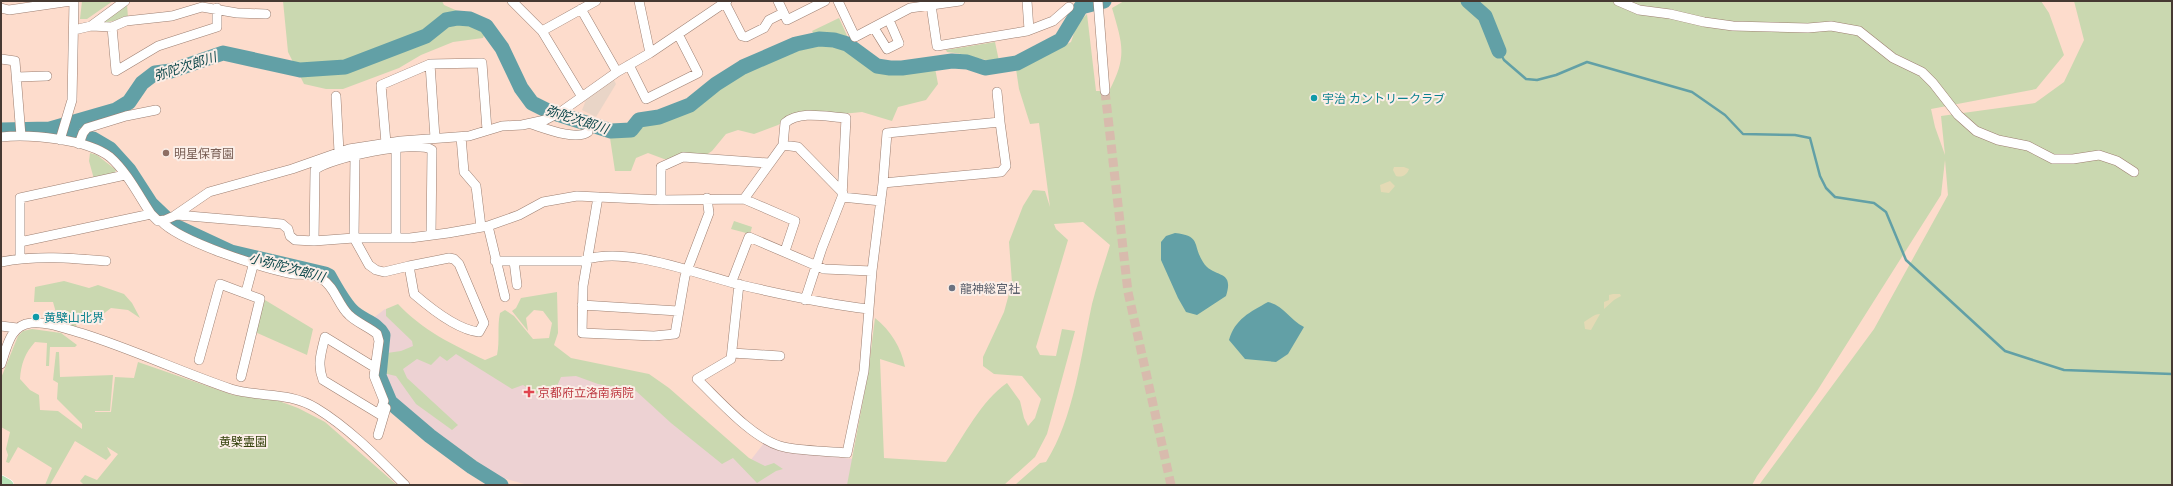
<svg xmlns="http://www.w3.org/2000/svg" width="2173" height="486" font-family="'Open Sans','Noto Sans JP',sans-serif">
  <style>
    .commercial { fill: #e9d5c7 }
    .medical { fill: #edd2d3 }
    .green { fill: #cad8b0 }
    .sand { fill: #e4dab5 }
    .water { fill: #62a0a6 }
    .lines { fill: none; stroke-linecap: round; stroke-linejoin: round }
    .stream { stroke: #62a0a6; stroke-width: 2.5 }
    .river { stroke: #62a0a6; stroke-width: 15 }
    .minor-tunnel { stroke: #d8bbad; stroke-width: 9; stroke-dasharray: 9 4.5; stroke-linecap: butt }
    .minor-casing { stroke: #9d7f71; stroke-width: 10 }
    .major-casing { stroke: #fff; stroke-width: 12 }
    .minor { stroke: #fff; stroke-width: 9 }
    .major { stroke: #b7e1b6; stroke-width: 11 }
    .culture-dot { fill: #0f9aa8; stroke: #fbeee7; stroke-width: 1.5 }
    .education-dot { fill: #8d6e63; stroke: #fbeee7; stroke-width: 1.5 }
    .worship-dot { fill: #6b7280; stroke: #fbeee7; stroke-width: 1.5 }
    .health-dot { fill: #e0444e; stroke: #fbeee7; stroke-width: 1.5 }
    .labels { text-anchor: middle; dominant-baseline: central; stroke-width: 4; stroke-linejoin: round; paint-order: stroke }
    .culture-label { font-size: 12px; fill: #0d838f; stroke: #fbeee7; text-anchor: start }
    .education-label { font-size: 12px; fill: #785e54; stroke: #fbeee7; text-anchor: start }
    .worship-label { font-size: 12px; fill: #5b616d; stroke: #fbeee7; text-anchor: start }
    .health-label { font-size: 12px; fill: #be3a42; stroke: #fbeee7; text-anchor: start }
    .park-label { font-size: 12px; fill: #34410c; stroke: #fbeee7 }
    .water-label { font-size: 13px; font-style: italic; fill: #0c474b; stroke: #fbeee7 }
  </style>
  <rect width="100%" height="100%" fill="#fddccc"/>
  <path class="commercial" d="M614,80l2,4 -20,33 -14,-7 4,-10z"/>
  <path class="medical" d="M385,309l99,54 165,13 101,85 14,-18 17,8 73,8 -5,26h-321l-29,-8 -86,-62 -20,-17 -7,-13 -4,-11 8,-35 -11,-16 -7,-4z"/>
  <path class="green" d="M82,1h31l-26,18h-7z
    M283,1h159l2,4c15,6 32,15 41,28l-2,5 -30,4 -32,13 -22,13 -56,21h-17l-22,-5 -16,-32z
    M1124,1h917l8,12 15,42 -28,34 -105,20 4,18 10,28 -4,-39 94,-13 29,-21 20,-42 -10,-39h98v484h-413l115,-156 74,-134 -3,-35 -4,35 -124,196 -60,85 -5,9h-737l25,-22 6,-1c28,-44 35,-107 46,-158 5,-20 12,-39 18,-59l-27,-23 -29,2 2,5 12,11 -32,107 4,8 16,1 6,-27 13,2 -28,103 -12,23 -31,28h-157l21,-111 7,-56c16,13 26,29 30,49l-25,-8 4,99 62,4c18,-26 35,-61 61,-79l13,18 4,17 4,8 7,-8 6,-19 -19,-23 -28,-2 -11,-8v-9l21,-45 8,-29 -3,-41 14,-36 10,-16 12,1 5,16 -11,-84 -9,1 -11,-35 -3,-20 55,-27 6,-18 10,-10 9,77h13c19,-35 13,-48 3,-83z
    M127,4l1,14 -30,6z
    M839,18l11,24 -27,-7 -8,1 -3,-5z
    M995,42l4,19c-16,1 -34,-8 -52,-9l-1,-2z
    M827,44l24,7 21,17 26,3 37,-3 3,16 -12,16 -28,7 -6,14 -30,-9 -20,2 -44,-2 -20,13 -24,9 -16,-4 -12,4 -14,17 -12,8h-36l-16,-6 -12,5 -5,13h-16l-5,-33 21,-3 11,-11 27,-6 29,-10 22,-22 48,-26 31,-12z
    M90,153l7,2 19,15 -2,5 -20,4 -5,-18z
    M734,221l18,6 -2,7 -19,-5z
    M64,281l25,7 9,-3 26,9 8,9 8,15 -12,-8 -17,-2 -9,7 -24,3 -2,9 -17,-4 -6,-21h-19l1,-15z
    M557,292l1,41 -4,12 17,13 78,16 20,14 80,70 16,8 9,-3 9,6 -7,2 -19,12 -24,-25 -11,6 -51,-41 -35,-32 -38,-7 -22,-8 -15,1 -4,9 -15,3 -5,5 -14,-9 -11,4 -56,-35 -9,7 -7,-5 -9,9 -14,-6 -14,10 4,9 51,47 -6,5 -36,-26 -20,-28 -13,-3 4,-20 14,-2 12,-5 -1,-5 -26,-25v-7l12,-5c24,26 55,41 87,56l12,-5c3,-14 0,-28 3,-42l5,-3 9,6 19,23 16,-1 3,-15 -9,-12 -9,-1 -8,8 2,13 -16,-20 4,-3 5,-10z
    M265,300l48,29 -6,26 -52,-23z
    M32,329l29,4 16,12 -2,2h-25l-1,19h-3l1,-23 -12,-1c-10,11 -14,22 -15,37l10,11 9,5 1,15 18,1 24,18v-5l-25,-25 1,-16 -5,-3 3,-28h3l1,25 53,-2 -3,36h-15v1h16l4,-35 19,1 4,-16 95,33 46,6 19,7 27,14 72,63h-313l-4,-4 5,-6 12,5 21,-26 -11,-7 4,8 -5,5 -31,-19 -25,44h-5l7,-17 -34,-21 -9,16 -3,-1 2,-7 -2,-6 4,-17 -9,-5v-49l17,-42 5,-5z"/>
  <path class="sand" d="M1394,167h10l5,2c-2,6 -7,9 -13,7l-3,-6z
    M1390,181l5,5 -6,7 -8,-1 -1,-7z
    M1613,294h7l1,2 -7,4 -10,9v-7l5,-2v-5z
    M1600,314l-9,16 -6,-1 -1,-7c5,-3 10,-8 16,-8z"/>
  <path class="water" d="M1175,233c27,3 17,12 28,29 10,17 32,6 23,34l-29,19 -11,-3 -8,-14 -17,-38v-18l5,-6z
    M1268,302c16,4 22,18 36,25l-16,27 -12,8 -31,-3 -16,-19c6,-21 21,-28 39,-38z"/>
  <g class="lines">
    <path class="stream" d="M1499,51l5,9 22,19 11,1 19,-5 31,-13 105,30 33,23 18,19 52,1 15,3 10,38 6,12 9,9 39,6 12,9 20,48 99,91 59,19 108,4"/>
    <path class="river" d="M1468,1l17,15 14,35
      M1,130l49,-1 66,-19 13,-8 13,-19 13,-10 16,-2 52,-18 77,17 45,-3 81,-31 20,-16 11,-2 13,1 16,7 16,22 19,40 11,15 16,8 63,20 20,-1 8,-10 20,-3 31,-12 26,-21 27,-17 53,-23 23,-5 15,1 13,4 30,22 13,2h12l50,-7 15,1 18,6 32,-5 44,-23 20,-33 23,-6
      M54,130l39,9 17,10 19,21 22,34 22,21 58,27 94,22 4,2c6,11 14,25 22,34 10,11 25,12 32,25l-4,41 11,26 40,34 42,31 29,18"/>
    <path class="minor-tunnel" d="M1105,91l23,201 43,193"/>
    <defs>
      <path id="minor" d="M512,1l30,30 40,66
        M639,1l11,52
        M724,1l18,35 4,1 18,-9 5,-8 14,-7
        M778,1l9,19 38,-19
        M838,1l17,36 55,-29 50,-7
        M1027,1l2,29
        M1098,1l7,90
        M1618,1l21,9 31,4 34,8 29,4 75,2 23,-2 28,5 34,27 29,14 11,11 25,32 18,16 22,9 30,6 25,13h20l26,-4 18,6 17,11
        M931,5l6,41 90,-15 26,-10 16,-14
        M1,8l8,2 62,-9
        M581,9l36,63
        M91,26l34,-25
        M112,27l4,44 42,-25 59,-19v-19
        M874,28l13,21 12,-6 -10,-23
        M74,30l17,-4 21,1 14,-6 46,-5 30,-9 35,6 29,1
        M542,31l54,-30
        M1,59l14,2 6,75
        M430,64l5,74
        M629,65l17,34 52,-26 -20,-39
        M17,77l30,-1
        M997,92l3,30
        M336,96l3,56
        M1000,122l6,44 -5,6 -118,11 4,-50z
        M531,124c13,4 45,17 57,8
        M1,137c29,-3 86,2 109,20 17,15 29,39 41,57l7,7 7,-1 9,-4 35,-24 83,-23 57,-20 52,-8 68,-5 33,-10 20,-1 23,-5 17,-9 55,-39 33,-19 77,-52
        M461,137l3,35 12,14 5,41
        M60,140l12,-40 2,-99
        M386,143l-5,-58 49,-21 52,-1 5,67
        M79,144l4,-11 4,-5 39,-12 30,-6
        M783,145l15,2 45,46
        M355,156l-1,82 15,27 7,5 8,2 25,-6
        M598,197l-15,89 -1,47 72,3 21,-2 10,-58 24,-63 -2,-15
        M842,197l39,4
        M744,199l39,-54 2,-22c15,-13 42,-6 61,-5l-4,79 -20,51 -17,52
        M661,200v-33l22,-10 86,6
        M177,215l105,9 6,5 2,7 5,4 19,1 40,-3h56l38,-5 40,-7 31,-11 24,-13 34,-6 84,4 83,-1 51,22 -10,30
        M161,221c19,21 102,47 132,53 9,1 21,-1 29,5 13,8 16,26 27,36 8,8 20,12 28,19l2,7 -5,35 10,25 -5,13 -56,-34c-6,-15 -2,-27 2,-43l49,30
        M488,226l17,71
        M396,238v-89
        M314,241l1,-71c13,-12 103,-31 117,-20l-1,85
        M20,242l131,-28
        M20,258v-60l105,-23
        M449,258l5,1 5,5 25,59 -5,9c-21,-2 -50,-25 -65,-38l-5,-28z
        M495,261h87c43,-17 116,14 159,24 43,10 85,19 128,24
        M514,261l3,24
        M1,262c35,-7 70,-4 105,-1
        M732,281l17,-44 75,32 48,2
        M739,284l-8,75 -34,20c22,21 54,58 83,67 16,5 50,5 67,7l17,-82 8,-100 11,-88
        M246,292l8,-30
        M582,305l96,6
        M1,326l16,2
        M732,353l48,3
        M199,360l21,-76 40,15 -19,78
        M1,364c6,-17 9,-39 30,-41 16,-2 35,6 50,10 51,16 100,39 150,56 30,9 57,2 85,19 33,20 62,50 89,77
        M378,435l8,-27"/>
      <path id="major" d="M1,481l7,4"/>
    </defs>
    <use href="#minor" class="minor-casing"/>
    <use href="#major" class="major-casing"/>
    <use href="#minor" class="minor"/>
    <use href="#major" class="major"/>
  </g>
  <g class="culture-dot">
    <circle cx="1314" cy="98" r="4"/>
    <circle cx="36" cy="317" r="4"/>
  </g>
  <circle class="education-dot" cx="166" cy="153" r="4"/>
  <circle class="worship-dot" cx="952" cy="288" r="4"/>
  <path class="health-dot" d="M527 386h4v4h4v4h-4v4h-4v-4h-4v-4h4z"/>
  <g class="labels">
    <g class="culture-label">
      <text x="1322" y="98">宇治 カントリークラブ</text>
      <text x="44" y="317">黄檗山北界</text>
    </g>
    <g class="education-label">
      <text x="174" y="153">明星保育園</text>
    </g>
    <g class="worship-label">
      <text x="960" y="288">龍神総宮社</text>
    </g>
    <g class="health-label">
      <text x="538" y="392">京都府立洛南病院</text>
    </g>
    <g class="park-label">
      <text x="243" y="441">黄檗霊園</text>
    </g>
    <g class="water-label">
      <text transform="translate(185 66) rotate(-18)">弥陀次郎川</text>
      <text transform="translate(577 119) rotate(18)">弥陀次郎川</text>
      <text transform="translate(287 267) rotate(15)">小弥陀次郎川</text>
    </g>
  </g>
  <rect width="2173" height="486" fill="none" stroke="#463932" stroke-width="4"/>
</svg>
